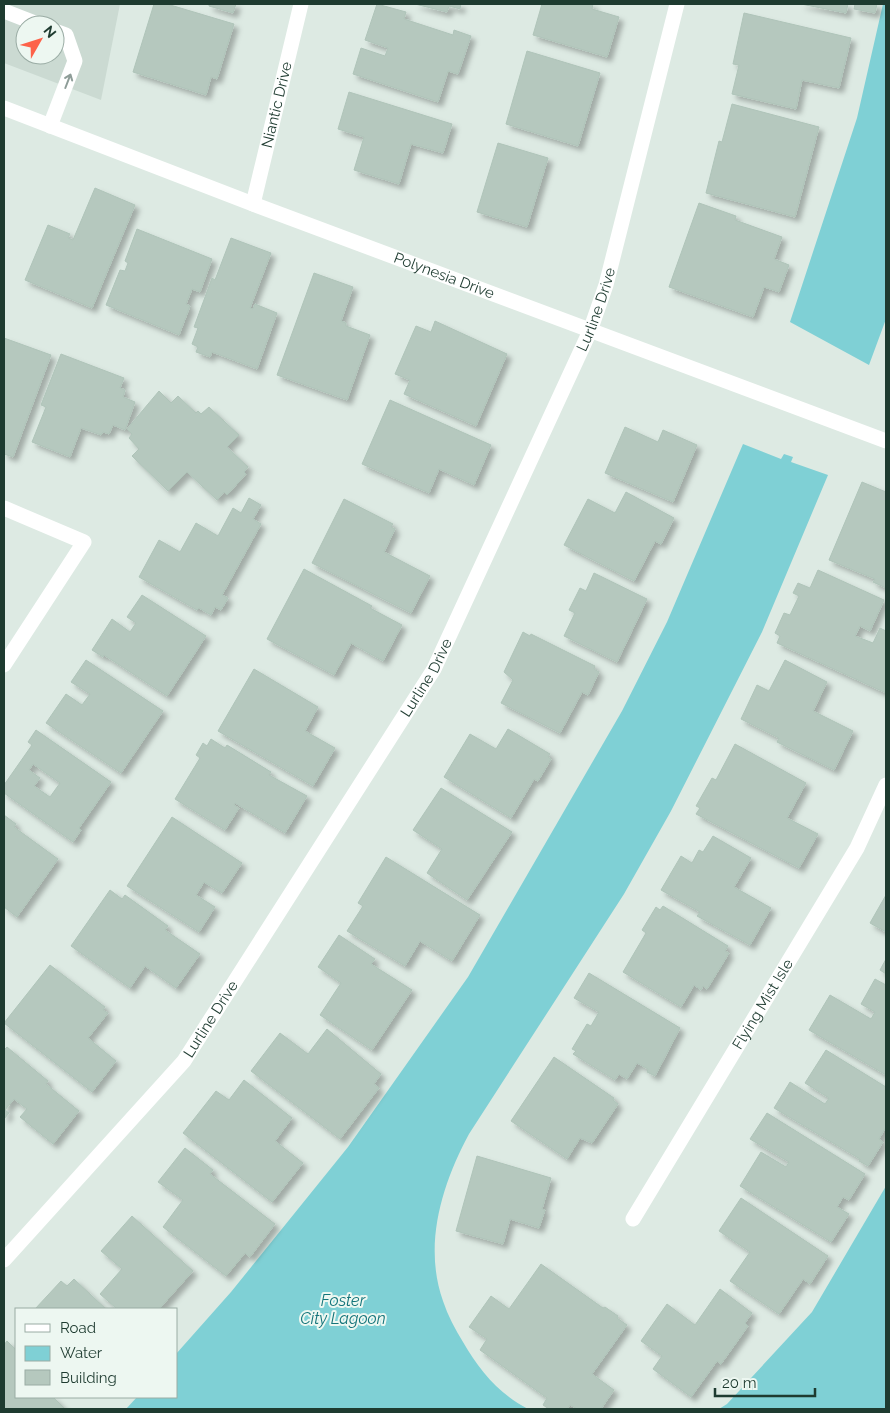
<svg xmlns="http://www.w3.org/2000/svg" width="890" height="1413" font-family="Raleway,sans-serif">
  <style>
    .built { fill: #cbdad2; fill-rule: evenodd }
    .water { fill: #7fd0d5 }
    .building { fill: #b5c8be; stroke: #afc4b9; fill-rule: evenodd; filter: url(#shadow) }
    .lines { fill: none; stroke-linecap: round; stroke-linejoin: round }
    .minor { stroke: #fff; stroke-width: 15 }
    .oneway { stroke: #8e9d98 }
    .labels { text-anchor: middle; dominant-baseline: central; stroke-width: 4; stroke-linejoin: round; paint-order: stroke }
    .street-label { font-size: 15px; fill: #1e3b30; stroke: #edf7f1 }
    .water-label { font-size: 16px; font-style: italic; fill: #14747a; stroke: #edf7f1 }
  </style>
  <defs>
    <filter id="shadow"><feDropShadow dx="4.5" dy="4.5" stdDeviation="2.5" flood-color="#0004"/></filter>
  </defs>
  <rect width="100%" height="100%" fill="#ddeae3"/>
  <path class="built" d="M4,4h116l-19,96 -97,-37zM25,25h30v30h-30z"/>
  <path class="water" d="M883,4h3v315l-17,46 -79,-43 67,-204z
    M743,444l38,15 3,-5 9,3 -2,5 37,13 -66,157 -91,179 -47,83 -155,240c-27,50 -46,111 -26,167 5,15 12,28 20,41 16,28 36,52 65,67h-402l11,-12h39v-43l55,-62 117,-145 120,-170 154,-266 45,-89z
    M886,1186v223h-167l8,-5 85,-92z"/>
  <path class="building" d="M154,4h13l67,20 -17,55 -6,-2 -5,18 -73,-23z
    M209,4h27l-3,9 -24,-7z
    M377,4l29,8 -2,7 49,16 1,-5 17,6 -13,38 -10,-3 -10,31 -85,-28 8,-26 24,8 3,-8 -23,-8z
    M415,4h46l-1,5 -11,-3 -2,6z
    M542,4h51l-1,5 27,8 -12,40 -74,-22z
    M801,4h47l-2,9z
    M855,4h22l-2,9 -21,-4z
    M744,13l107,25 -12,50 -37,-8 -6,29 -64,-15 7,-29 -6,-1z
    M527,51l73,22 -22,73 -72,-22z
    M349,92l103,32 -9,29 -32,-9 -12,40 -45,-14 10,-33 -26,-8z
    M732,104l87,23 -24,90 -89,-24 13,-52 3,1z
    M498,143l50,15 -21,69 -50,-15z
    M95,188l40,17 -43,103 -67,-28 23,-55 22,9 -2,4 5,2z
    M699,203l37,13 -1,4 47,17 -8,22 15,6 -10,27 -15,-5 -11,30 -84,-30z
    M137,229l75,30 -12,33 -8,-3 -6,15 4,2 -11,29 -73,-30 14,-35 5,1 3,-8 -3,-2z
    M231,238l40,15 -21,55 3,1 2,-5 22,9 -20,56 -45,-17 -2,5 -14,-5 2,-5 -6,-3 6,-16 -4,-1 18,-49 3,2z
    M314,273l39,14 -12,34 5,2v3l24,9 -23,65 -70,-25z
    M435,321l72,33 -31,72 -72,-32 6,-14 -15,-6 21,-48 15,6z
    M4,338l47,17 -38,102 -9,-3z
    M61,354l63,24 -4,10 5,2 -2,7 12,5 -10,28 -12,-5 -4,9 -6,-2 -2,3 -20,-7 -11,29 -38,-15 14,-35 -5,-2z
    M159,391l12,12 7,-7 18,17 2,-2 3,3 8,-7 30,28 -12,12 21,20 -4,5 2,2 -19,21 -3,-3 -7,8 -30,-28 -19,19 -36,-35 7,-7 -10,-11 3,-4 -5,-5z
    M390,400l101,45 -17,40 -35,-16 -10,24 -67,-29z
    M625,427l33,15 5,-12 34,15 -24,57 -68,-29z
    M862,482l24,10v96l-13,-6 2,-3 -46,-19z
    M626,492l48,26 -13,26 -6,-3 -21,40 -70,-36 24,-46 27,14z
    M249,498l12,7 -8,14 8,5 -39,71 6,3 -7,12 -6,-3 -4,8 -12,-7 -2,2 -58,-33 20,-37 21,12 16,-29 22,13 15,-28 8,5z
    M344,499l49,25 -2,3 4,2 -11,23 46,24 -19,37 -99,-50z
    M304,569l68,37 -2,2 32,17 -19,36 -32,-18 -17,32 -67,-36z
    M818,570l66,30 -14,31 -10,-5 -5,10 18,7 7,-15 6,3v62l-109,-50 3,-7 -5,-3 9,-20 6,2 9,-19 -6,-3 5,-10 12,5z
    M594,573l53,26 -30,63 -53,-26 11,-23 -6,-3 11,-22 6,3z
    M142,595l64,41 -39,60 -63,-41 -1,2 -11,-7 20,-31 18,13 6,-9 -9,-6z
    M523,632l7,4 1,-2 64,32 -1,3 5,3 -11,23 -6,-3 -22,41 -59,-30 12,-23 -9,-8z
    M86,660l77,51 -42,62 -75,-50 20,-29 16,11 8,-11 -19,-12z
    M785,660l42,22 -14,29 40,20 -19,39 -57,-28 2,-4 -38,-19 16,-34 12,6z
    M254,669l64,38 -13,24 30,17 -22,38 -95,-55z
    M508,729l42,25 -2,3 3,2 -13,22 -4,-2 -23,39 -67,-41 26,-43 26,15z
    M36,730l75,52 -32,46 2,2 -8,12 -69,-49v-8l28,-40 -4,-3zM33,764l27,19 -10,14 -16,-11 6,-8 -11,-8z
    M211,739l14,9 2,-3 44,27 -2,3 38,21 -22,37 -50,-30 -1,2 5,3 -14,22 -50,-31 25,-41 -4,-3 7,-12 4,3z
    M735,744l71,39 -19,35 31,16 -19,34 -103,-54 4,-6 -4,-2 16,-28 4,2z
    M441,788l71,44 -45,68 -40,-27 15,-24 -29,-19z
    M4,815l12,9 -2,3 44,32 -41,58 -13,-10z
    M172,817l70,46 -20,30 -18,-11 -8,13 19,12 -16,25 -72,-46z
    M713,836l38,22 -17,29 37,21 -21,37 -53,-29 3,-4 -39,-22 20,-34 11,7 7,-13 4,2z
    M386,857l94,58 -28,46 -32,-20 -15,25 -58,-35 16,-25 -5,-3z
    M110,890l12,9 3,-4 43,31 -3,4 35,24 -24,34 -31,-22 -15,22 -59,-42z
    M886,895v37l-16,-9z
    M663,906l65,40 -3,5 4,2 -22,36 -4,-3 -2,4 -7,-5 -13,22 -58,-35 23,-39 -4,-3 14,-23 4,3z
    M339,935l36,24 -4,5 41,26 -40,60 -52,-35 21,-32 -23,-16z
    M886,959v15l-6,-4z
    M50,965l55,42 -2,3 5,3 -20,25 28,23 -24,31 -88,-69z
    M589,973l91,55 -25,48 -8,-4 1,-3 -11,-6 -10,16 -8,-5 -4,6 -42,-26 3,-3 -4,-2 15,-25 4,2 8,-14 -25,-14z
    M875,979l11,6v90l-77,-45 21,-35 41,24 4,-7 -14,-8z
    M327,1029l54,45 -7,10 5,4 -39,51 -89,-68 29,-38 28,21z
    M7,1047l41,34 -2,3 33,27 -26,33 -33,-27 7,-8 -13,-10 -9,11 4,3 -5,6v-69z
    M826,1050l60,37v40l-7,12 4,3 -15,24 -9,-5 1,-2 -86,-51 16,-26 35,22 4,-6 -24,-15z
    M554,1057l60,41 -1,2 5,4 -26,39 -12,-5 -13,21 -56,-38z
    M244,1080l48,38 -17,23 28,22 -31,39 -89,-69 33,-42 13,9z
    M767,1113l98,61 -16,26 -6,-3 -6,10 12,7 -18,28 -91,-56 21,-34 25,15 3,-5 -39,-23z
    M185,1148l28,22 -3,4 65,50 -25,33 -5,-4 -19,23 -63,-49 20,-27 -25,-18z
    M477,1156l74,22 -9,31 3,1 -6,18 -29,-9 -7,25 -47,-13z
    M741,1198l87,58 -18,28 -7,-5 -24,35 -49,-33 20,-29 -31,-21z
    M132,1216l61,55 -34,38h-42l-17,-15 22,-25 -21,-18z
    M541,1264l62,44 2,-1 13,9 -1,2 10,7 -35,49 22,16 -13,19h-24l-7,-4 -3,4h-18l-6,-4 4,-7 -67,-48 7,-11 -18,-12 22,-31 18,13z
    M74,1279l32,30h-71l26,-28 6,5z
    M720,1289l32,24 -7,10 3,3 -27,38 -4,-3 -26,36 -38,-28 9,-13 -21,-15 26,-37 28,21z
    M7,1341l9,9v47h37l12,12h-61v-64z"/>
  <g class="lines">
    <g class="minor">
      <path d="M4,11l36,14"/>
      <path id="s1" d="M4,108l249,96 633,237"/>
      <path d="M50,126l25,-65 -9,-26 -11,-4"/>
      <path id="s2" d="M253,204l48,-200"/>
      <path d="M4,508l80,34 -80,123"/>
      <path id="s3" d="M633,1219l224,-371 29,-63"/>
      <path id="s4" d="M4,1260l180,-199 250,-392 156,-338 16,-46 71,-281"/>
    </g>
  </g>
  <defs><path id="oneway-shaft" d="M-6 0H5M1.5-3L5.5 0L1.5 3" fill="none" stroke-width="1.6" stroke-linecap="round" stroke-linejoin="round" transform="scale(1.25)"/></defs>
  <use class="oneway" href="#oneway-shaft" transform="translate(68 81) rotate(-69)"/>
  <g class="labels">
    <g class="street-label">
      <text stroke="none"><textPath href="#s2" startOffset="102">Niantic Drive</textPath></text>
      <text stroke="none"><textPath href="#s1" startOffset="471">Polynesia Drive</textPath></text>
      <text stroke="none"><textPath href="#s4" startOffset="1128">Lurline Drive</textPath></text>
      <text stroke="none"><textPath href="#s4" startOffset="722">Lurline Drive</textPath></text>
      <text stroke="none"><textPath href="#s3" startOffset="251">Flying Mist Isle</textPath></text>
      <text stroke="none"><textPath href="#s4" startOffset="318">Lurline Drive</textPath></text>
    </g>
    <g class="water-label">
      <text x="343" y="1300">Foster<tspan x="343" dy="18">City Lagoon</tspan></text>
    </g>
  </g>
  <rect width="890" height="1413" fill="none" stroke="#1e3b30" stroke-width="10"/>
  <rect x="15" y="1308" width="162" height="90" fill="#edf7f1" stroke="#9aaca4"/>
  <rect x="25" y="1324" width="25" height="8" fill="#ffffff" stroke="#9aaca4"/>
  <text x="60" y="1333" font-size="15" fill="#1e3b30">Road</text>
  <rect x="25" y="1346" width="25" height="15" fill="#7fd0d5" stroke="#9aaca4"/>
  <text x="60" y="1358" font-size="15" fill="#1e3b30">Water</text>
  <rect x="25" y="1370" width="25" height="15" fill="#b5c8be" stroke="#9aaca4"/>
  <text x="60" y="1383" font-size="15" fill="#1e3b30">Building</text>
  <g transform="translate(40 40) rotate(51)"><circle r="24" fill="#edf7f1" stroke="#9aaca4"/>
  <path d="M0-4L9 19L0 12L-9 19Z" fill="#fd6249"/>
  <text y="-8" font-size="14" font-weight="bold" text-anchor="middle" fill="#1e3b30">N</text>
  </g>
  <path d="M715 1388v8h100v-8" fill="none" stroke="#1e3b30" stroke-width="2.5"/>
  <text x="722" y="1388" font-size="15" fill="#1e3b30" stroke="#edf7f1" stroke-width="4" paint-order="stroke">20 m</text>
</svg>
